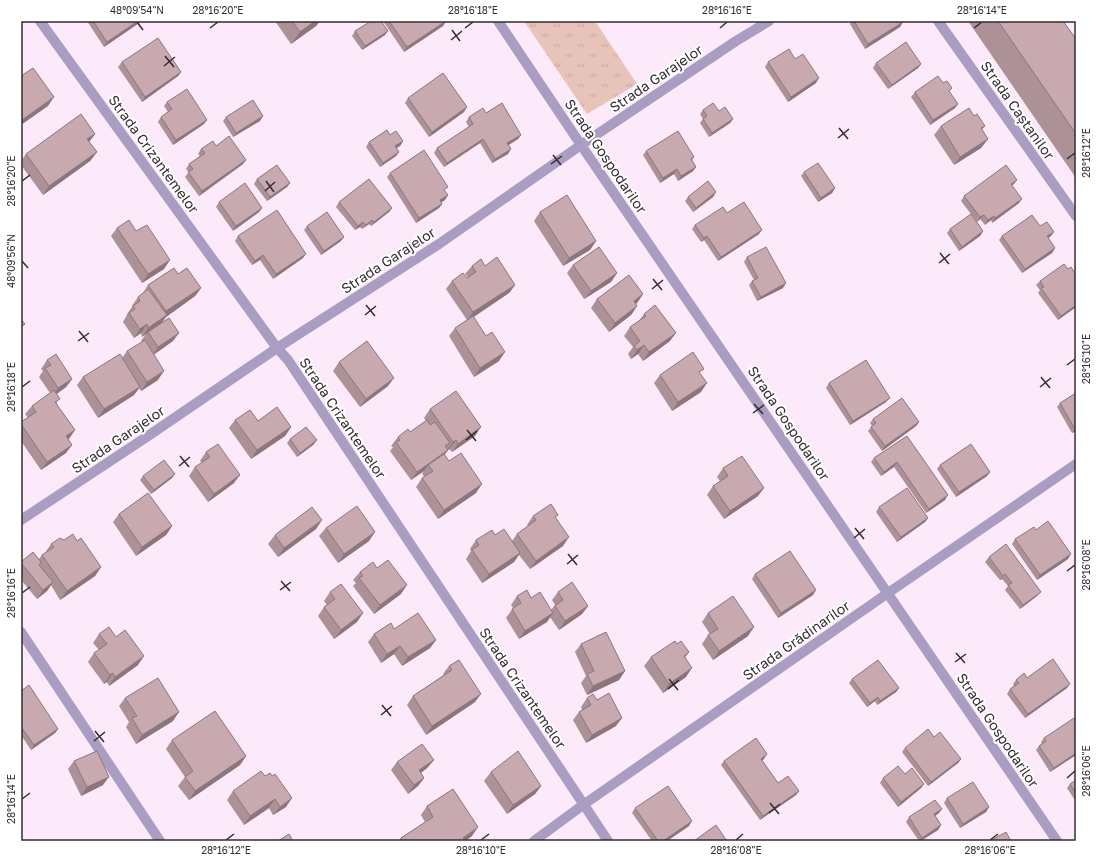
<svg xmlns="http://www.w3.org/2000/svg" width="1097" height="862" font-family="'Golos Text',sans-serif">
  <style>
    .grass { fill: url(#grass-tufts) }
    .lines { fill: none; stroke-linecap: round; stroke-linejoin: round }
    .minor { stroke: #a99dc2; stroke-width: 10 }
    .wall { fill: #ac9197 }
    .shaded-wall { fill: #8c767b }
    .building { fill: #c8a9b0; stroke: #8c767b }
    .ticks { fill: none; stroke: #352c33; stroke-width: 1.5 }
    .labels { text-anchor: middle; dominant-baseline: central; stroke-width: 4; stroke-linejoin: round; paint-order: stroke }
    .street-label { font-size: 14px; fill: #352c33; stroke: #fff }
    .neatline { fill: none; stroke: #352c33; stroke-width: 1.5 }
    .ticks-label { font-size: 10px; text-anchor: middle; fill: #352c33 }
  </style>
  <defs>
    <pattern id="grass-tufts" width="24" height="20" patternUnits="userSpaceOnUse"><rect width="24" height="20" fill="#e8c3ba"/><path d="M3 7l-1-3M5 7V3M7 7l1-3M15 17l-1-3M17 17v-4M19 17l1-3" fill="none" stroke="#c8a8a0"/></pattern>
  </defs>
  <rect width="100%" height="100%" fill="#fce9f9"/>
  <path class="grass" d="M524,21h71l42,63 -50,30z"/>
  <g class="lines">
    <path class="minor" d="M40,21l237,327 11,12 320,481
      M498,21l83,124 476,696
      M938,21l138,195
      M21,520l127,-84 129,-88 162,-104 142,-99 155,-104 33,-20
      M21,632l139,209
      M534,841l49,-36 305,-212 188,-129"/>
  </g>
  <path class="wall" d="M87,21h55l-38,26z
    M275,21h45l-4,5 -25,18z
    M383,21h63l-3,5 -39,26z
    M852,21h50l-2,6 -35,22 -15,-25z
    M968,21h95l13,18v139z
    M355,31l30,4 -23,15 -10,-14z
    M795,59l21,24 -28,19 -23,-35 3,-5z
    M122,62l59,10 -3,4 -36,26 -24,-35z
    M876,63l45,1 -3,4 -30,21 -15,-21z
    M943,83l9,5 -3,4 6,16 -25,17 -19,-28 4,-5z
    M408,98l56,14 -35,25 -24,-34z
    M167,102l37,22 -31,21 -15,-23 3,-5 7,-5 -4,-6z
    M703,110l16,1 14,8 -3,4 -21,14 -9,-14 3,-4 -3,-5z
    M486,113l35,22 -3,4 -10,6v9l-16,9 -12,-20 -36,24 -10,-14 3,-5 32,-21 -3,-5 3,-5z
    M974,116l11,10 -3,4 6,9 -7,9 -27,17 -20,-30 7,-9z
    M226,117l34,4 -27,16 -10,-16z
    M95,134l-6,8 8,10 -7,9 -47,34 -22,-30v-4l5,-7z
    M390,135l13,6 -3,5 -4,2 3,4 -3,4 -16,11 -14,-20 3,-5z
    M216,146l27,18 -44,32 -14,-19 4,-5 -3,-3 3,-5 11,-8 -2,-2 3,-5z
    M646,151l48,6 -2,3 4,7 -3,4 -15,10 -4,-7 -14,9 -17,-28z
    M804,172l31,16 -3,5 -14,9 -17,-26z
    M390,173l55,19 3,3 -3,5 -4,2 1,2 -3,4 -23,15 -29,-46z
    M257,179l33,4 -3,4 -20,14 -13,-17z
    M1014,184l-2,1 7,18 -27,20 -1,-3 -6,5 -5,-6 -3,3 -16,-21 3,-5z
    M716,192l-3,5 -20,15 -8,-11 3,-4z
    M219,202l43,6 -3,4 -26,19 -17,-24z
    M339,202l53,6 -3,4 -18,14 -2,-2 -7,5 -2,-2 -5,3 -19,-23z
    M540,212l56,29 -6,9 -27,16 -29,-45z
    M727,213l32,21 -41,27 -14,-21 -3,2 -9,-13 3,-4z
    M307,226l34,15 -20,14 -17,-25z
    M1040,226l11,10 -3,2 7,10 -3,5 -30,20 -23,-33 3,-4z
    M117,228l19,3 28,38 -22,14 -31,-47z
    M950,229l33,2 -3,5 -21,15 -12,-18z
    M238,236l65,22 -30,21 -13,-19 -8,5 -17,-24z
    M747,257l36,31 -26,13 -8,-16 3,-4 2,-1 -10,-18z
    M573,265l44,8 -6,9 -27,17 -17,-26z
    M472,266h13l30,19 -6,8 -35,24 25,44 -25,16 -25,-41 6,-8 12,-8 -21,-31 6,-8 16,-4 -3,-3z
    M178,274l23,14 -6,8 -29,21 -5,5 12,19 -19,13 4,26 -17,11 -2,-3 -5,7 -36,23 -21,-33 6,-8 39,-19 5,-7 15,-9 -1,-1 5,-7 -4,3 -1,-4 -7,5 -11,-16 4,-7v-1l5,-7v-1l6,-9 5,-4 5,-8z
    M1040,281l36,26 -18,13 -20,-27 2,-3 -4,-5z
    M643,294l-6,9 -1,1 1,2 -6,9 -22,17 -18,-24 6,-9z
    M644,314l26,27 -27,20 -5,-7 -7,5 -3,-5 5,-7 -9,-11 6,-9 8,-5z
    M47,360l25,19 -6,8 -9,7v10l11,35 -2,14 -25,17 -20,-29v-19l7,-4 -3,-4 7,-8 18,-13 -11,-16 4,-6 -2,-2z
    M339,362l49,24 -28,21 -27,-36z
    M660,375l41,17 -29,19 -18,-28z
    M829,383l57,19 -36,23 -24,-37z
    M1076,393v38l-4,2 -15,-26 3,-4z
    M430,409l45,27 -23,16 -3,-3 -1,1 -4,5 32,38 -38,26 -22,-32 6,-9 3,-1 -3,-3 2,-3 -13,9 -21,-29 3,-4 -2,-1 7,-9 12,-5 16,-11 -2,-3z
    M873,419l46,3 -3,4 -34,25 -14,-20 4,-5 -2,-3z
    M235,420l23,1 33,6 -6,9 -34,23 -22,-31z
    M907,436l38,64 -19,13 -32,-46 -13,9 -10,-14 3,-4z
    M290,439l27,1 -4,5 -16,12 -10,-14z
    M206,452l28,31 -26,19 -19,-26 6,-9 7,-4 -2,-2z
    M940,465l47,11 -31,21 -19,-28z
    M723,468l35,28 -34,23 -17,-24 6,-9 7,-5 -3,-4z
    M143,476l29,2 -21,16 -11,-14z
    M879,507l49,11 -3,4 -28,20 -21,-30z
    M119,514l53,12 -6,9 -30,21 -23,-34z
    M533,516l23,2 7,28 -33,23 -11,-14 -5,7 -32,21 -16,-24 5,-8 -1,-2 6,-9 36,1 5,-7 11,-8 -1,-1z
    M326,528l43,13 -31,22 -19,-27z
    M316,529l-38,28 -10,-13 7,-9z
    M1036,530l32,29 -31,21 -25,-36 3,-5z
    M64,540l13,1 24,26 -6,9 -35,24 -9,-15 -4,6 -10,8 -16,-19v-18l18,-3 3,-4 3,-2 6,-9z
    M989,557l48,39 -17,13 -15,-19 3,-4 -6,-7 -2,1 -15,-18z
    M377,568l24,26 -27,20 -21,-28 3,-3 -3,-3 7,-8z
    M755,574l58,21 -35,23 -26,-39z
    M330,592l27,30 -23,17 -16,-23 6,-9 3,-2 -3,-4z
    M558,592l30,14 -6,8 -23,16 -9,-13 -3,5 -28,17 -13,-21 7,-10 -2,-3 6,-9 14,2 20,12 4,-5 -3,-5z
    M708,613l40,23 -35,24 -11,-16 6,-9 2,-1 -8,-12z
    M394,629l42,11 -6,8 -28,18 -8,-12 -13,9 -13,-21 6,-8z
    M99,634l17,3 22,28 -29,21 -2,-4 -3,2 -16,-22 6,-9 5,-3 -6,-7z
    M581,644l44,27 -6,9 -32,15 -6,-12 5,-7 -11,-24z
    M677,644l12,8 -4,6 1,19 -23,16 -19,-27 7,-9z
    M449,666l26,36 -49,33 -19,-30 6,-9 31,-21 -1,-1z
    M1027,678l40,10 -42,30 -18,-24 3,-5 4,-3 -1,-2 3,-4z
    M852,679l47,9 -3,4 -19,13 -2,-4 -8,6 -18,-24z
    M21,691l37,38 -3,4 -24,17 -10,-15z
    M125,698l48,23 -37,23 -10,-17 3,-5 -10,-16z
    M587,698l29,28 -30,17 -13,-23 6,-8 3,-2 -1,-3z
    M1076,720v35l-26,17 -14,-22 3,-4 3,-3 -1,-1 3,-4z
    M934,737l27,22 -3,4 -30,23 -26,-34 3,-4z
    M172,740l74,16 -6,9 -51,35 -11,-14 7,-9 -19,-28z
    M764,759l-2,1 16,23 21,8 -3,4 -36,25 -39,-55 3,-4z
    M434,760l-7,8 -6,5 3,5 -6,8 -10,8 -17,-24 6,-8z
    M74,761l29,24 -22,11 -13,-27z
    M491,772l50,14 -6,8 -28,20 -23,-33z
    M265,776l21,31 -13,8 -4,-7 -25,17 -17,-25 6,-9z
    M883,778l41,6 -3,4 -23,19 -18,-24z
    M1076,780v22l-9,-14 3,-4z
    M947,798l42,9 -3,5 -26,16 -16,-25z
    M427,806l45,30 -6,5h-67l2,-3 24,-16 -4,-7z
    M635,808l54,18 -22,15h-15l-20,-28z
    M939,813l-4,3 6,9 -3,5 -17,11h-2l-13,-19 3,-5z"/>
  <path class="shaded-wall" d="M138,21h4l-38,26 3,-5z
    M315,21h5l-4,5 -25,18 9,-12z
    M446,21l-3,5 -39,26 3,-5z
    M903,22l-3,5 -35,22 3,-5z
    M388,31l-3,4 -23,15 3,-4z
    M921,64l-3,4 -30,21 4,-4z
    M181,72l-3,4 -36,26 3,-5z
    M819,78l-3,5 -28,19 3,-5z
    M54,97l-6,9 -27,19v-4l1,-1z
    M958,104l-3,4 -25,17 3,-5z
    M467,107l-3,5 -35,25 3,-5z
    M263,116l-3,5 -27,16 3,-4z
    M733,119l-3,4 -21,14 3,-4z
    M207,120l-3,4 -31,21 3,-5z
    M95,134l-6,8 -2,-3z
    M521,135l-3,4 -14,9 3,-5z
    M483,139l-3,4 -36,24 3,-4z
    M988,139l-7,9 -27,17 6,-8z
    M403,141l-3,5 -8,5 3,-5z
    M511,149l-3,5 -16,9 3,-4z
    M97,152l-7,9 -47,34 6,-9z
    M399,152l-3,4 -16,11 3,-4z
    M246,160l-3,4 -44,32 3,-5z
    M696,167l-3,4 -15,10 3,-5z
    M677,169l-3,5 -14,9 3,-5z
    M1017,180l-3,4 -6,4 3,-4z
    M290,183l-3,4 -20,14 3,-4z
    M835,188l-3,5 -14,9 3,-4z
    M716,192l-3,5 -20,15 3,-4z
    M448,195l-3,5 -8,5 3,-5z
    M1022,199l-3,4 -27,20 3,-5z
    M442,204l-3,4 -23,15 3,-5z
    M262,208l-3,4 -26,19 3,-5z
    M392,208l-3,4 -18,14 3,-4z
    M984,215l-7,7 3,-5z
    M994,216l-3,4 -6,5 3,-5z
    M372,220l-3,4 -7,5 4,-4z
    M363,222l-3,5 -5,3 3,-4z
    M762,230l-3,4 -41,27 3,-4z
    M983,231l-3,5 -21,15 3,-4z
    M1054,232l-3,4 -7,5 3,-5z
    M707,236l-3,4 -3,2 3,-4z
    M344,237l-3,4 -20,14 3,-4z
    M596,241l-6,9 -27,16 6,-8z
    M1055,248l-3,5 -30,20 3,-4z
    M306,254l-3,4 -30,21 3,-5z
    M263,255l-3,5 -8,5 3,-4z
    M170,260l-6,9 -22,14 6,-9z
    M617,273l-6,9 -27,17 7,-8z
    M786,283l-3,5 -26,13 4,-4z
    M515,285l-6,8 -42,28 6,-9z
    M201,288l-6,8 -29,21 -5,7 -13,8 -2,2 -4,3 6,-9 13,-9 5,-8z
    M643,294l-6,9 -9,7 6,-9z
    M1076,305v2l-18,13 3,-4z
    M637,306l-6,9 -22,17 6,-9z
    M147,324l-6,9 -7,5 6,-9z
    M179,333l-6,8 -21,15 6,-9z
    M676,333l-6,8 -27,20 6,-9z
    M644,345l-6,9 -7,5 6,-9z
    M505,352l-6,9 -25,16 6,-9z
    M164,371l-6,9 -17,11 6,-9z
    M394,378l-6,8 -28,21 6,-8z
    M72,379l-6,8 -14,10 6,-9z
    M707,383l-6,9 -29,19 6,-9z
    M140,387l-6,8 -36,23 6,-9z
    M890,398l-4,4 -36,23 3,-4z
    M919,422l-3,4 -34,25 3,-5z
    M291,427l-6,9 -34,23 6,-9z
    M481,427l-6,9 -23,16 6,-8z
    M1075,429h1v2l-4,2z
    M75,430l-6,9 -9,6 6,-9z
    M317,440l-4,5 -16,12 3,-4z
    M456,440l-14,18 -14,7 -4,6 -13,9 6,-8 30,-22 6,-8z
    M72,445l-6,8 -25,17 6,-8z
    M897,462l-3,5 -13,9 3,-4z
    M990,472l-3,4 -31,21 3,-5z
    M175,474l-3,4 -21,16 3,-4z
    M240,475l-6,8 -26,19 6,-8z
    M482,484l-6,9 -38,26 6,-9z
    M764,488l-6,8 -34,23 6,-8z
    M948,495l-3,5 -19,13 3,-4z
    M928,518l-3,4 -28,20 4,-5z
    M322,520l-6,9 -38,28 6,-9z
    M172,526l-6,9 -30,21 6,-9z
    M375,532l-6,9 -31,22 6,-9z
    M569,537l-6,9 -33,23 6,-8z
    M520,553l-6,9 -32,21 7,-9z
    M1071,554l-3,5 -31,21 3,-5z
    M101,567l-6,9 -35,24 7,-9z
    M1005,574l-3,5 -2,1 3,-4z
    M53,582l-6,9 -10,8 6,-9z
    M407,585l-6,9 -27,20 6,-9z
    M816,590l-3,5 -35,23 3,-5z
    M1041,592l-4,4 -17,13 3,-4z
    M588,606l-6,8 -23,16 6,-9z
    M363,613l-6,9 -23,17 7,-9z
    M553,613l-6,9 -28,17 6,-8z
    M754,627l-6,9 -35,24 6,-9z
    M436,640l-6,8 -28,18 6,-9z
    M400,646l-6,8 -13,9 6,-9z
    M144,656l-6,9 -29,21 6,-9z
    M692,668l-6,9 -23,16 6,-9z
    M625,671l-6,9 -32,15 6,-9z
    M113,673l-6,9 -3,2 6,-9z
    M1070,684l-3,4 -42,30 3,-4z
    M899,688l-3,4 -19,13 3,-4z
    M481,694l-6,8 -49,33 6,-9z
    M878,697l-3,4 -8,6 3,-4z
    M179,712l-6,9 -37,23 6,-9z
    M622,718l-6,8 -30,17 6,-8z
    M58,729l-3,4 -24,17 3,-5z
    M1076,753v2l-26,17 4,-4z
    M767,754l-3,5 -6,5 3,-5z
    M246,756l-6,9 -51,35 6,-9z
    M961,759l-3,4 -30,23 3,-4z
    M434,760l-7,8 -14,11 6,-9z
    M109,777l-6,8 -22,11 6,-9z
    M424,778l-6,8 -10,8 6,-9z
    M924,784l-3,4 -23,19 3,-5z
    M541,786l-6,8 -28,20 6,-9z
    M799,791l-3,4 -36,25 3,-4z
    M292,798l-6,9 -13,8 7,-8z
    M275,799l-6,9 -25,17 6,-9z
    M989,807l-3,5 -26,16 3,-4z
    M942,809l-3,4 -8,6 3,-5z
    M692,821l-3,5 -22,15h-4z
    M941,825l-3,5 -18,11 2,-3z
    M478,827l-6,9 -7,5 -2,-3z"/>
  <path class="building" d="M93,21h45l-31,21z
    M292,21h23l-15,11z
    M371,21h10l7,10 -23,15 -10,-15z
    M389,21h57l-39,26z
    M854,21h48l1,1 -35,22z
    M998,21h65l13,18v95z
    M158,38l23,34 -36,25 -23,-35z
    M906,42l15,22 -29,21 -16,-22z
    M789,49l6,10 8,-5 16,24 -28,19 -23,-35z
    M33,68l21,29 -32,23 -1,-1v-43z
    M443,73l24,34 -35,25 -24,-34z
    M938,76l5,7 4,-2 5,7 -3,3 9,13 -25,16 -18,-28z
    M187,89l20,31 -31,20 -15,-23 11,-8 -5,-7z
    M253,100l10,16 -27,17 -10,-16z
    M502,103l19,32 -14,8 4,6 -16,10 -12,-20 -36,24 -10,-15 36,-24 -4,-7 14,-9 3,5z
    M713,103l6,8 6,-4 8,12 -21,14 -9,-14 4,-3 -4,-6z
    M969,108l5,8 3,-2 8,12 -4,2 7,11 -28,18 -19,-31z
    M81,114l14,20 -8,5 10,13 -48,34 -23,-32z
    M387,130l3,5 6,-4 7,10 -8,5 4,6 -16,11 -14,-21z
    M678,131l16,26 -3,2 5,8 -15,9 -4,-7 -14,9 -17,-27z
    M229,136l17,24 -44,31 -14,-19 5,-3 -4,-5 16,-11 -4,-4 12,-8 3,5z
    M424,150l24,37 -4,3 4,5 -8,5 2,4 -23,14 -29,-45z
    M818,163l17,25 -14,10 -17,-26z
    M277,165l13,18 -20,14 -13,-18z
    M1006,165l11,15 -6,4 11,15 -27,19 -1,-2 -6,4 -4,-5 -4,2 -16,-21z
    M369,179l23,29 -18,14 -2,-2 -6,5 -3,-3 -5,4 -19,-24z
    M708,181l8,11 -20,16 -8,-11z
    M245,183l17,25 -26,18 -17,-24z
    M567,195l29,46 -27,17 -29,-46z
    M744,202l18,28 -41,27 -14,-21 -3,2 -9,-13 28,-18 4,6z
    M277,210l29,44 -30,20 -13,-19 -8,6 -17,-25z
    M327,212l17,25 -20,14 -17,-25z
    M971,214l12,17 -21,16 -12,-18z
    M1032,215l8,11 7,-4 7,10 -7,4 8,12 -30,21 -23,-33z
    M129,220l7,11 11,-6 23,35 -22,14 -31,-46z
    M599,247l18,26 -26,18 -18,-26z
    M766,247l20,36 -25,14 -9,-16 6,-3 -11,-21z
    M497,257l18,28 -42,27 -21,-31 11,-8 4,5 9,-6 -4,-6 9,-7 4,7z
    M1064,264l4,5 3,-2 5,8v30l-15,11 -20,-28 3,-1 -4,-6z
    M174,268l4,6 9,-6 14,20 -35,23 -18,-26z
    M629,275l14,19 -9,7 3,5 -22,17 -18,-24z
    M148,289l19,26 -19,13 -1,-4 -7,5 -11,-16 6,-4 -2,-3 7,-5 -2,-4z
    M655,305l21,28 -27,19 -5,-7 -7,5 -3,-4 6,-5 -10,-14 16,-11 -2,-2z
    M473,316l13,20 6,-4 13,20 -25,16 -25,-40z
    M169,318l10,15 -21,14 -10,-15z
    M21,319l4,5 -4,3z
    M145,340l19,31 -17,11 -20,-31z
    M367,341l27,37 -28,21 -27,-37z
    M693,352l11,17 -5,3 8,11 -29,19 -18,-27z
    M56,354l16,25 -14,9 -13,-20 6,-3 -4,-5z
    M120,354l20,33 -36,22 -21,-32z
    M866,360l24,38 -37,23 -24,-38z
    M54,390l6,9 -5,3 20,28 -9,6 6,9 -25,17 -26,-38v-2l15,-10 -4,-6z
    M456,391l25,36 -23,17 -2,-4 -3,2 -23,-33z
    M1076,393v36h-1l-15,-26z
    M902,398l17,24 -34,24 -14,-19 5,-4 -3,-4z
    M277,407l14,20 -34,23 -22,-30 15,-10 8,11z
    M427,420l3,5 5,-3 15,21 -5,3 3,4 -31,22 -21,-30 4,-2 -2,-3 10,-8 2,3z
    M306,427l11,13 -17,13 -10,-14z
    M907,436l41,59 -19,14 -32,-47 -13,10 -10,-14z
    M218,444l22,31 -26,19 -19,-27 15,-10 -4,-5z
    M971,444l19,28 -31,20 -19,-27z
    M461,453l21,31 -38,26 -22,-32 11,-7 -5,-6 16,-11 5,7z
    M742,456l22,32 -34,23 -17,-25 15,-10 -5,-8z
    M164,460l11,14 -21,16 -11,-14z
    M907,488l21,30 -27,19 -22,-30z
    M148,493l24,33 -30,21 -23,-33z
    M551,504l7,11 -3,2 14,20 -33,24 -19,-27 19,-14 -3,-4z
    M357,506l18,26 -31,22 -18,-26z
    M312,507l10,13 -38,28 -9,-13z
    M1048,521l23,33 -31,21 -25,-36 19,-12 2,3z
    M504,529l16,24 -31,21 -17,-24 7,-5 -3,-5 16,-10 3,5z
    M73,534l4,7 4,-3 20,29 -34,24 -25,-36 12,-8 -3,-3 9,-6 4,2z
    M1006,544l35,48 -18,13 -15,-20 4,-2 -7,-9 -2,2 -14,-19z
    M790,551l26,39 -35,23 -26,-39z
    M33,552l8,10 -2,3 14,17 -10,8 -22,-27v-1z
    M388,560l19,25 -27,20 -21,-27 4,-2 -3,-4 13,-10 4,6z
    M572,582l16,24 -23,15 -10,-15 8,-6 -5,-8z
    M341,584l22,29 -22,17 -17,-23 11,-8 -5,-7z
    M527,590l4,8 9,-6 13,21 -28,18 -13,-22 9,-6 -4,-7z
    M733,596l21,31 -35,24 -11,-16 10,-6 -10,-16z
    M418,613l18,27 -28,17 -8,-11 -13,8 -13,-20 17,-11 3,6z
    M109,627l7,10 9,-7 19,26 -29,21 -2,-4 -3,2 -16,-22 13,-9 -8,-10z
    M606,632l19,39 -32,15 -6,-12 7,-3 -13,-27z
    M675,641l2,3 4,-3 8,11 -5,4 8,12 -23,16 -18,-27z
    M1053,659l17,25 -42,30 -18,-25 9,-6 -3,-3 8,-7 3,5z
    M459,660l22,34 -49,32 -19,-30 39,-26 -3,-4z
    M878,660l21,28 -19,13 -2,-4 -8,6 -18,-24z
    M158,678l21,34 -37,23 -10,-17 5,-2 -12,-18z
    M29,685l29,44 -24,16 -13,-18v-36z
    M609,693l13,25 -30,17 -13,-23 12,-7 -4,-7 6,-4 4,6z
    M215,711l31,45 -51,35 -10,-14 8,-6 -21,-31z
    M1074,718l2,2v33l-22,15 -15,-22 7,-5 -2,-3z
    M928,729l6,8 6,-5 21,27 -30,23 -26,-34z
    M756,738l11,16 -6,5 17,24 10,-7 11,15 -36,25 -39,-55z
    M422,744l12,16 -15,10 5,8 -10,7 -17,-23z
    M97,751l12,26 -22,10 -13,-26z
    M518,751l23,35 -28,19 -22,-33z
    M898,766l7,8 7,-6 12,16 -23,18 -18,-24z
    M261,771l4,5 5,-3 2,3 3,-2 17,24 -12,9 -5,-8 -25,17 -17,-25z
    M1076,780v13l-6,-9z
    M973,782l16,25 -26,17 -16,-26z
    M668,786l24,35 -29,20h-5l-23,-33z
    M453,789l25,38 -15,11 3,3h-64l-1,-3 32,-21 -6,-11z
    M935,800l7,9 -8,5 7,11 -19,13 -13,-21z
    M716,825l11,16h-33z
    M1006,832l5,9h-21z
    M289,834l4,7h-15z"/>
  <path class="ticks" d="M137,22l6,8M210,28l8,-6M465,28l8,-6M720,28l7,-6M974,28l8,-6M452,30l8,11M451,40l11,-9M165,56l9,11M164,66l11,-9M839,128l9,11M838,138l11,-9M553,155l8,10M1067,159l8,-6M551,164l11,-8M22,181l8,-6M266,181l8,11M265,191l10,-9M940,253l9,11M22,261l6,7M939,263l11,-9M653,279l9,11M652,289l11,-9M366,305l9,11M365,315l11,-9M79,331l9,11M78,341l11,-8M1067,365l8,-6M1041,377l9,11M22,387l8,-6M1040,387l11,-9M754,404l9,10M753,413l11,-8M467,430l9,11M466,440l11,-9M180,456l9,11M179,466l11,-9M855,528l9,11M854,538l11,-9M568,554l9,11M567,564l11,-9M1067,571l8,-6M281,581l9,10M280,590l11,-8M22,593l8,-6M956,653l9,10M955,662l11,-8M669,679l9,11M668,689l11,-9M382,705l9,11M381,715l11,-9M95,731l9,11M94,741l11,-9M1067,778l8,-7M22,799l8,-6M770,803l9,11M769,813l11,-9M226,840l8,-6M481,840l8,-6M736,840l7,-6M990,840l8,-6"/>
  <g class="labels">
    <g class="street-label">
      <text transform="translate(656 78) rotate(-34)">Strada Garajelor</text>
      <text transform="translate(1018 110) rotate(55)">Strada Caștanilor</text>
      <text transform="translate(154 154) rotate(54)">Strada Crizantemelor</text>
      <text transform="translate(606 156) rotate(56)">Strada Gospodarilor</text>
      <text transform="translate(388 260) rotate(-33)">Strada Garajelor</text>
      <text transform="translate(343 418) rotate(56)">Strada Crizantemelor</text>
      <text transform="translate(789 423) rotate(56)">Strada Gospodarilor</text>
      <text transform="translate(118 439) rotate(-34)">Strada Garajelor</text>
      <text transform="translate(796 640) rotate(-35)">Strada Grădinarilor</text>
      <text transform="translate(523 688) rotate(56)">Strada Crizantemelor</text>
      <text transform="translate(998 730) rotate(56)">Strada Gospodarilor</text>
    </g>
  </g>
  <rect width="1097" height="862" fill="none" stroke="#ffffff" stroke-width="44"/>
  <rect x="22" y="22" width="1053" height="818" class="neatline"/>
  <g class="ticks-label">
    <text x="137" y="14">48°09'54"N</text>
    <text x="218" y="14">28°16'20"E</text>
    <text x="473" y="14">28°16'18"E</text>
    <text x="727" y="14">28°16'16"E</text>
    <text x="982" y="14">28°16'14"E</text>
    <text transform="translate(1086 153) rotate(-90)" y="4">28°16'12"E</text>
    <text transform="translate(11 181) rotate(-90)" y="4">28°16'20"E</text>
    <text transform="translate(11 261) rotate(-90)" y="4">48°09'56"N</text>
    <text transform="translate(1086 359) rotate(-90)" y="4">28°16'10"E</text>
    <text transform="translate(11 387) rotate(-90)" y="4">28°16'18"E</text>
    <text transform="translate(1086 565) rotate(-90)" y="4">28°16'08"E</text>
    <text transform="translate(11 593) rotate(-90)" y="4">28°16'16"E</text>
    <text transform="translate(1086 771) rotate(-90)" y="4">28°16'06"E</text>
    <text transform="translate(11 799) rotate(-90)" y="4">28°16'14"E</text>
    <text x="226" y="854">28°16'12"E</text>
    <text x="481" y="854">28°16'10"E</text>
    <text x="736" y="854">28°16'08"E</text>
    <text x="990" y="854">28°16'06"E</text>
  </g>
</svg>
